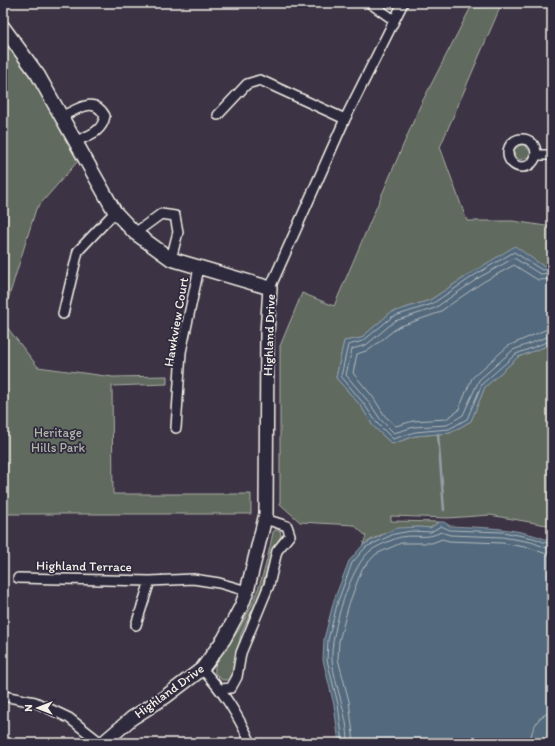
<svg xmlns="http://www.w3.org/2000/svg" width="555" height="746" font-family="Itim,sans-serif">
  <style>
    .green { fill: #616a5f; stroke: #aaaea4 }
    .water { fill: #52697d; stroke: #939fa8 }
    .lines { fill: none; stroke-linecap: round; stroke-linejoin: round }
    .shore { stroke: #b3bbbd; stroke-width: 1 }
    .stream { stroke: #939fa8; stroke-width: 2.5 }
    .street-casing { stroke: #f4f1e8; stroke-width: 12 }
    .secondary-casing { stroke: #f4f1e8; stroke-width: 16 }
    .street { stroke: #2f2a3d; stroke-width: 9 }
    .secondary { stroke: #2f2a3d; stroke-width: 13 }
    .labels { text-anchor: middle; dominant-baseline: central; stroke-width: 3.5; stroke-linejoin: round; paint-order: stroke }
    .street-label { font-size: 13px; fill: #f4f1e8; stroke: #2f2a3d }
    .park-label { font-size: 13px; fill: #b2b4aa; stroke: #2f2a3d }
  </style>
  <rect width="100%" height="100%" fill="#3c3344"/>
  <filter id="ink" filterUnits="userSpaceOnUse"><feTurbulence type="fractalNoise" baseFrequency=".025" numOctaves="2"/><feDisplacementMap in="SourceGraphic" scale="8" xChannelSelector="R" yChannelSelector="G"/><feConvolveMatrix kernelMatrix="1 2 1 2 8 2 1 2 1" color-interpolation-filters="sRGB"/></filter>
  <g filter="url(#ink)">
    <path class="green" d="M473,3h29l-62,144 27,74h46l39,6v37l-9,2 -28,-19 -39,23 -46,30 -40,13 -29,25 -17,3 -8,37 25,28 12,20 19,18 23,-8 35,-3 21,-12 14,-34 33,-30 34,-13v182l-62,-11 -42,3 -57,-2v5l48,1 -9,6c-24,-3 -47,3 -67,17l3,-9 -12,-11 -54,-3 -20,-18v-158l22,-53 32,13 86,-200z
      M3,33l53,78 22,50 -42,48 -33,107z
      M520,145h4l8,8v3l-12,4 -5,-3 -1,-7z
      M3,322l35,45 75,10 54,-1v8l-55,2 1,108h138v20h-248z
      M275,530h5l1,6 -8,13 -13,44 -19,41 -8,40 -5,6h-6l-7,-7c-3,-14 16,-30 23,-42 19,-31 28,-63 35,-99z"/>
    <path class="water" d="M515,246l28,20 9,-2v80l-34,13 -33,30 -14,34 -21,12 -35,3 -23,8 -19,-18 -12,-20 -25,-28 8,-37 17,-3 29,-25 40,-13 46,-30z
      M439,522h5l6,4c36,2 69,1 102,16v180l-8,21h-205l-5,-38 -11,-45 1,-21 10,-39 15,-39 14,-16 29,-15 6,-2 21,-1 11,1z"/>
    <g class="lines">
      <path class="shore" d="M552,268l-10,2 -28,-18 -36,21 -46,31 -40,13 -29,24 -15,4 -7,31 23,28 13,19 16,16 22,-7 34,-3 18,-10 15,-35 34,-30 36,-14
        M552,273l-12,1 -26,-16 -34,19 -45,31 -40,13 -29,24 -14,4 -6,26 22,26 13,19 13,13 20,-6 33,-2 16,-10 16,-35 34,-30 39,-15
        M552,279l-14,1 -24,-15 -31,17 -45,31 -40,14 -29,23 -12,4 -4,19 20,24 12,19 11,10 17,-5 33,-2 12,-8 14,-33 36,-32 37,-16 7,-1
        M343,743l-5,-39 -11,-44 1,-20 10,-39 14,-38 14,-16 28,-13 17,-3 20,1 10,-6 9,4 53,2 30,6 19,7
        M348,743c0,-29 -13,-55 -16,-83 -2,-25 19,-99 41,-111 4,-3 23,-11 28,-12 16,-3 25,3 40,-5l9,3 52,2 29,5 21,8
        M354,743l-5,-42 -11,-42 1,-18 10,-37 13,-35 14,-15 25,-11h31l10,-4 7,2 53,2 28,5 22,8
        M530,743c1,-13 8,-30 22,-30"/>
      <path class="stream" d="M438,434l6,76"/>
      <defs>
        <path id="street" d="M370,3l24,17
          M218,115l29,-31 13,-4 85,39
          M62,116c17,-7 32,-20 43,0 -3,16 -15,19 -29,25
          M508 153a14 14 0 1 1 28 0a14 14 0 1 1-28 0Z
          M536,155h16
          M135,233l26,-19 14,2 3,16 -7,27
          M270,288l75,-169 58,-116
          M63,314l15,-63 37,-39
          M176,428l5,-76 18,-84
          M18,578l132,3 43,-2 26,4 28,8
          M136,625l14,-44
          M202,669c22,23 35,45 49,74
          M221,689l10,-1 6,-11 4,-24 28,-68 8,-34 13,-16 -3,-9 -22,-7
          M3,696l32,6 34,16 32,25"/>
        <path id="secondary" d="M3,27l35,48 77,137 20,21 36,26 99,29 -3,45 -1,181 -19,77 -6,16 -17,32 -22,30 -37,28 -33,21 -29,25"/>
      </defs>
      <use href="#street" class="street-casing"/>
      <use href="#secondary" class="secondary-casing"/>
      <use href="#street" class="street"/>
      <use href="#secondary" class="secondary"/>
    </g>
  </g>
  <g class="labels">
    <g class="street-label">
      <text transform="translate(176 322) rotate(-80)">Hawkview Court</text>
      <text transform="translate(269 335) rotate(-88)">Highland Drive</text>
      <text transform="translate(84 566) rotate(1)">Highland Terrace</text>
      <text transform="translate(169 691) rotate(-36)">Highland Drive</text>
    </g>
    <g class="park-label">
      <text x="58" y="432">Heritage<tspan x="58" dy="15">Hills Park</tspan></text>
    </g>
  </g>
  <rect width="555" height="746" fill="none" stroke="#2f2a3d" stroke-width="16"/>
  <rect x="8" y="8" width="539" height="730" fill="none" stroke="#f4f1e8" stroke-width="1.5" filter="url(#ink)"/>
  <g transform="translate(38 708) rotate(270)" stroke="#2f2a3d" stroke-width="3" paint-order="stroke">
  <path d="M0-3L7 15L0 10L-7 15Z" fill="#f4f1e8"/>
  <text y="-6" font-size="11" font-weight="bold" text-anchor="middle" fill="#f4f1e8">N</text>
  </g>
</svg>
